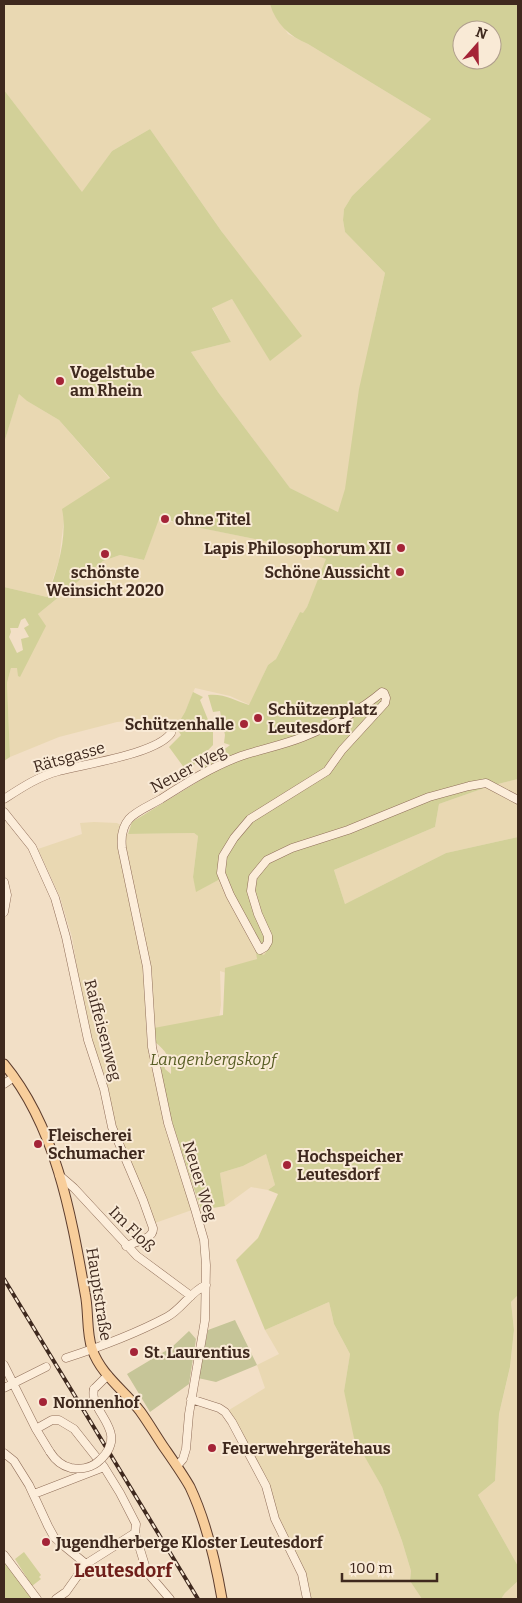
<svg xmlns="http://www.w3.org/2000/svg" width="522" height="1603" font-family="Bitter,serif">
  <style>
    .farmland { fill: #e9d8b2 }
    .green { fill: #d2d098; fill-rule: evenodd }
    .cemetery { fill: #c6c598 }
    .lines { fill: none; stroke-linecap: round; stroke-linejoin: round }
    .minor-casing { stroke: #906e59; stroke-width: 9 }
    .major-casing { stroke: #5d3d2e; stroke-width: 11 }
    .minor { stroke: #fcedda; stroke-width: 8 }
    .major { stroke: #f8ce9b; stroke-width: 9 }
    .rail-casing { stroke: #3f291e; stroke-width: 4 }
    .rail { stroke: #f9ead6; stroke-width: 2; stroke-dasharray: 5.5; stroke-linecap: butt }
    .minor-bridge-casing { stroke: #906e59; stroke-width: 9; stroke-linecap: butt }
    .minor-bridge { stroke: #fcedda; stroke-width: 8 }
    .poi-dot { fill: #a42437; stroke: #f9ead6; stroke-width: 2 }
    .labels { text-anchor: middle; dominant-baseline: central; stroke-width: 4; stroke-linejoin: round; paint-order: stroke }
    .poi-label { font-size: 16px; font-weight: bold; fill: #3f291e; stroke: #f9ead6; text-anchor: start }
    .street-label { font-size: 16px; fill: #3f291e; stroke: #f9ead6 }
    .park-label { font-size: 16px; font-style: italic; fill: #575d23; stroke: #f9ead6 }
    .quarter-label { font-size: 19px; font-weight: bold; fill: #6f1f1a; stroke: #f9ead6 }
  </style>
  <rect width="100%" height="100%" fill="#f2dfc6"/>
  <path class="farmland" d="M4,4h266l18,30 20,10 123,75 -79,77 -8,13 -1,11 2,12 40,41 -11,49 54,33 -90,157 -48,-24 -72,-96 -27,-40 40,-10 -19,-35 20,-8 38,61 -48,-128 -72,-103 -38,22 -30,42 -78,-103z
    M19,393l8,8 32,19 51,59 -47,30 1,10 -5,41 -12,37 -43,-10v-144z
    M158,519l126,26 43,14 -20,48 -4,7 -3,-2 -24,47 -8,6 -18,40 -20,-9 -35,-8 -10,24 -9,15 -8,-4 -19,-4 -32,3 -58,15 -49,20 -3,-74 4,-15 6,-1 25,-46 -4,-7 65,-53 17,-6 24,5z
    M518,779v58l-72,16 -101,51 -11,-34 101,-43 4,-23 51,-18z
    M94,822l23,1 5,3 -1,6 7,2 66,-1 4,3 -5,41 4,14 27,-14 43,77 -41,19 -6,-2 1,34 -2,13 -73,12 19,94 27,86 -37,13 -40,-96 -6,-32 -17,-56 -11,-48 -9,-54 -12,-40 -22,-48 44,-15 -2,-11z
    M266,1154l9,31 -7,5 -17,-3 -26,19 -5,-33 23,-7z
    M518,1295v271l-40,-71 17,-14 4,-67 11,-46 4,-38 -3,-28z
    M329,1302l5,22 16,30 -6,37 27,76 11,20 20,54 9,30 -1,10 12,18h-112l-32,-78 -20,-58 -29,-53 36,-22 -8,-23 22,-11 -14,-24z
    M518,1581v18h-17l4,-6z"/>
  <path class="green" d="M270,4h248v775l-28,7 -51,18 -4,23 -101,43 11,34 101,-51 72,-16v458l-7,7 3,28 -4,37 -11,47 -4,67 -17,14 40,71v15l-13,12 -4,6h-79l-12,-18 1,-10 -9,-30 -20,-54 -28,-49 -10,-47 6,-37 -16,-30 -5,-22 -64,28 -29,-70 22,-22 20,-44 -10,-4 7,-5 -9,-31 -23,12 -23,7 5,33 -24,4 -32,-97 -11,-57h4l3,13 6,5c1,-15 -5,-23 -16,-32l-1,-14 69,-13 2,-47 32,-9 -1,-7 8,3 2,-3 -42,-75 -28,15 -3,-15 5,-41 -4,-3 -66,1 4,-12 67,-41 3,-14 28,-22 -6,-2 1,-8 -5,-24 -7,1 -5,-17c15,-2 28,6 41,10l19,-40 8,-6 24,-47 3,1 4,-6 19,-48 -42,-14 -108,-22 -10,-5 -7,1 -15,41 -24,-5 -17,6 -65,53 8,12 -26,51 -2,-1 -1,-8h-6l-4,15 3,74 -6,4v-174l43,10c10,-25 21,-61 15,-88l48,-31 -51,-58 -32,-19 -8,-7 -15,49v-353l78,102 30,-41 38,-22 72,103 80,104 -32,25 -38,-62 -20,9 19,34 -40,10 27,40 72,96 48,24 7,-23 14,-100 26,-116 -40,-41 -2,-12 1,-11 8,-13 79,-77 -123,-75c-19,-8 -32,-20 -38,-40zM462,30h30v30h-30zM25,618l4,7 -5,3 5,9 -8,2 2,11 -6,3 -8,-16 2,-5 -1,-4h8l3,-8z
    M193,692l10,5 -3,3 13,32v13l-21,22 -7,2 -16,-22 12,-12 -5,-8 9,-15z
    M24,1552l17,23 -2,2 2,2 -9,7 -17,-27z
    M4,1559l30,40h-30z"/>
  <path class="cemetery" d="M235,1320l22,45 -41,17 -18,-4 10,-48z
    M189,1331l7,8 -7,45 -39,28 -23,-38 45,-27z"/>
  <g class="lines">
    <defs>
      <path id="minor" d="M4,799c17,-11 35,-23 55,-28 25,-7 98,-17 112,-38
        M4,812l28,35 23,51 11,39 22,103 16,49 8,38 31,73 10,28c1,11 -18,14 -27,18
        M4,882l3,13 -3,17
        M4,1084l10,-7
        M59,1175l15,13 63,68 54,40
        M66,1358c34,-11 69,-24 101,-41 15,-8 23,-25 39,-32
        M4,1365l32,64 14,23
        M4,1388l42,-21
        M94,1389l14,-14
        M191,1399l28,9 6,4 7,10 34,64 9,33 27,55 5,25
        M36,1429l16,-9h7l15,9 30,38 16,26 16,31 -1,9 12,39 23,27
        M4,1453l10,8 15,24 19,41 6,11 10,9 22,18
        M177,1466l6,-7 3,-10 3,-35 16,-94 1,-55 -2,-25 -9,-31 -27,-86 -16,-76 -5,-80 -25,-119c-1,-9 0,-21 7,-29 7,-8 22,-14 32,-20 25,-16 52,-33 80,-43 21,-7 42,-11 62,-19 27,-11 57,-26 79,-45l2,1 2,5 -1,5 -43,47 -15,21 -77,48 -16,19 -11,18 -2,17 9,22 30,55 5,-3 3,-5v-6l-10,-22 -7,-23 2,-14 14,-17 25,-12 56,-18 81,-33 40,-11 17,-3 32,17
        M34,1494l70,-27
        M4,1555l33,44
        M56,1599l10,-7 20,-28 49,-31"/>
      <path id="major" d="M4,1064c52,63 67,150 81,229 4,18 1,38 7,56 9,26 32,41 48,62 8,11 15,23 23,35 9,13 19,27 27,41 15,32 26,77 32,112"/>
    </defs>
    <use href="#minor" class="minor-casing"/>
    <use href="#major" class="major-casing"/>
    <use href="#minor" class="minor"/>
    <use href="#major" class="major"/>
    <defs>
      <path id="rail" d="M4,1279l194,320"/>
    </defs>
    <use href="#rail" class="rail-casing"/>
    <use href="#rail" class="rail"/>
    <defs>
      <path id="minor-bridge" d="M50,1452c5,8 12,14 21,16 11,2 22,-1 29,-8 31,-29 -12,-48 -6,-71"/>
    </defs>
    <use href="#minor-bridge" class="minor-bridge-casing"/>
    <use href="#minor-bridge" class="minor-bridge"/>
  </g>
  <g class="poi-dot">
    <circle cx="60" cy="381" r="5"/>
    <circle cx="165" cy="519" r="5"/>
    <circle cx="401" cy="548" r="5"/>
    <circle cx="105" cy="554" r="5"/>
    <circle cx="400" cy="572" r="5"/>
    <circle cx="258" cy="718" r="5"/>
    <circle cx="244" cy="724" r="5"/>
    <circle cx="38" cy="1144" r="5"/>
    <circle cx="287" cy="1165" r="5"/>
    <circle cx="134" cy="1352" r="5"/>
    <circle cx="43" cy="1402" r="5"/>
    <circle cx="212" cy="1448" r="5"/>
    <circle cx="46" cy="1542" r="5"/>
  </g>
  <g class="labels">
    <g class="poi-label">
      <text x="70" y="372">Vogelstube<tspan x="70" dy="18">am Rhein</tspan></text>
      <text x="175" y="519">ohne Titel</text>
      <text x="391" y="548" text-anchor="end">Lapis Philosophorum XII</text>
      <text x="105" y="572" text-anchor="middle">schönste<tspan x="105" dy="18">Weinsicht 2020</tspan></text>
      <text x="390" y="572" text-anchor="end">Schöne Aussicht</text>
      <text x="268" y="709">Schützenplatz<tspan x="268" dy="18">Leutesdorf</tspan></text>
      <text x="234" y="724" text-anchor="end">Schützenhalle</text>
      <text x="48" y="1135">Fleischerei<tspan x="48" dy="18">Schumacher</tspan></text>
      <text x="297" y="1156">Hochspeicher<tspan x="297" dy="18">Leutesdorf</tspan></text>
      <text x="144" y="1352">St. Laurentius</text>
      <text x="53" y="1402">Nonnenhof</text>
      <text x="222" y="1448">Feuerwehrgerätehaus</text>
      <text x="56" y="1542">Jugendherberge Kloster Leutesdorf</text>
    </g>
    <g class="street-label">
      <text transform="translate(69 757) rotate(-16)">Rätsgasse</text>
      <text transform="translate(188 769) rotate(-28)">Neuer Weg</text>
      <text transform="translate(103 1030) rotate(75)">Raiffeisenweg</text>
      <text transform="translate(200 1181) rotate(73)">Neuer Weg</text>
      <text transform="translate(132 1229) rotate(45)">Im Floß</text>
      <text transform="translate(99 1294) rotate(81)">Hauptstraße</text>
    </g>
    <g class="park-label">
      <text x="213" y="1059">Langenbergskopf</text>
    </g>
    <g class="quarter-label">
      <text x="123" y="1570">Leutesdorf</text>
    </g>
  </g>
  <rect width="522" height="1603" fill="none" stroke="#3f291e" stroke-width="10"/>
  <g transform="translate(477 45) rotate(20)"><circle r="24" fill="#f9ead6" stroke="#af9d8c"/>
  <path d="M0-4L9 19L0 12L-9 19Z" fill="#a42437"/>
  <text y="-8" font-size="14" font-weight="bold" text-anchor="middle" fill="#3f291e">N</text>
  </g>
  <path d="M342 1573v8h95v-8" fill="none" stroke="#3f291e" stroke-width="2.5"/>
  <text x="350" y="1573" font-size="15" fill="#3f291e" stroke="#f9ead6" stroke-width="4" paint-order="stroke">100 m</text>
</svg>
